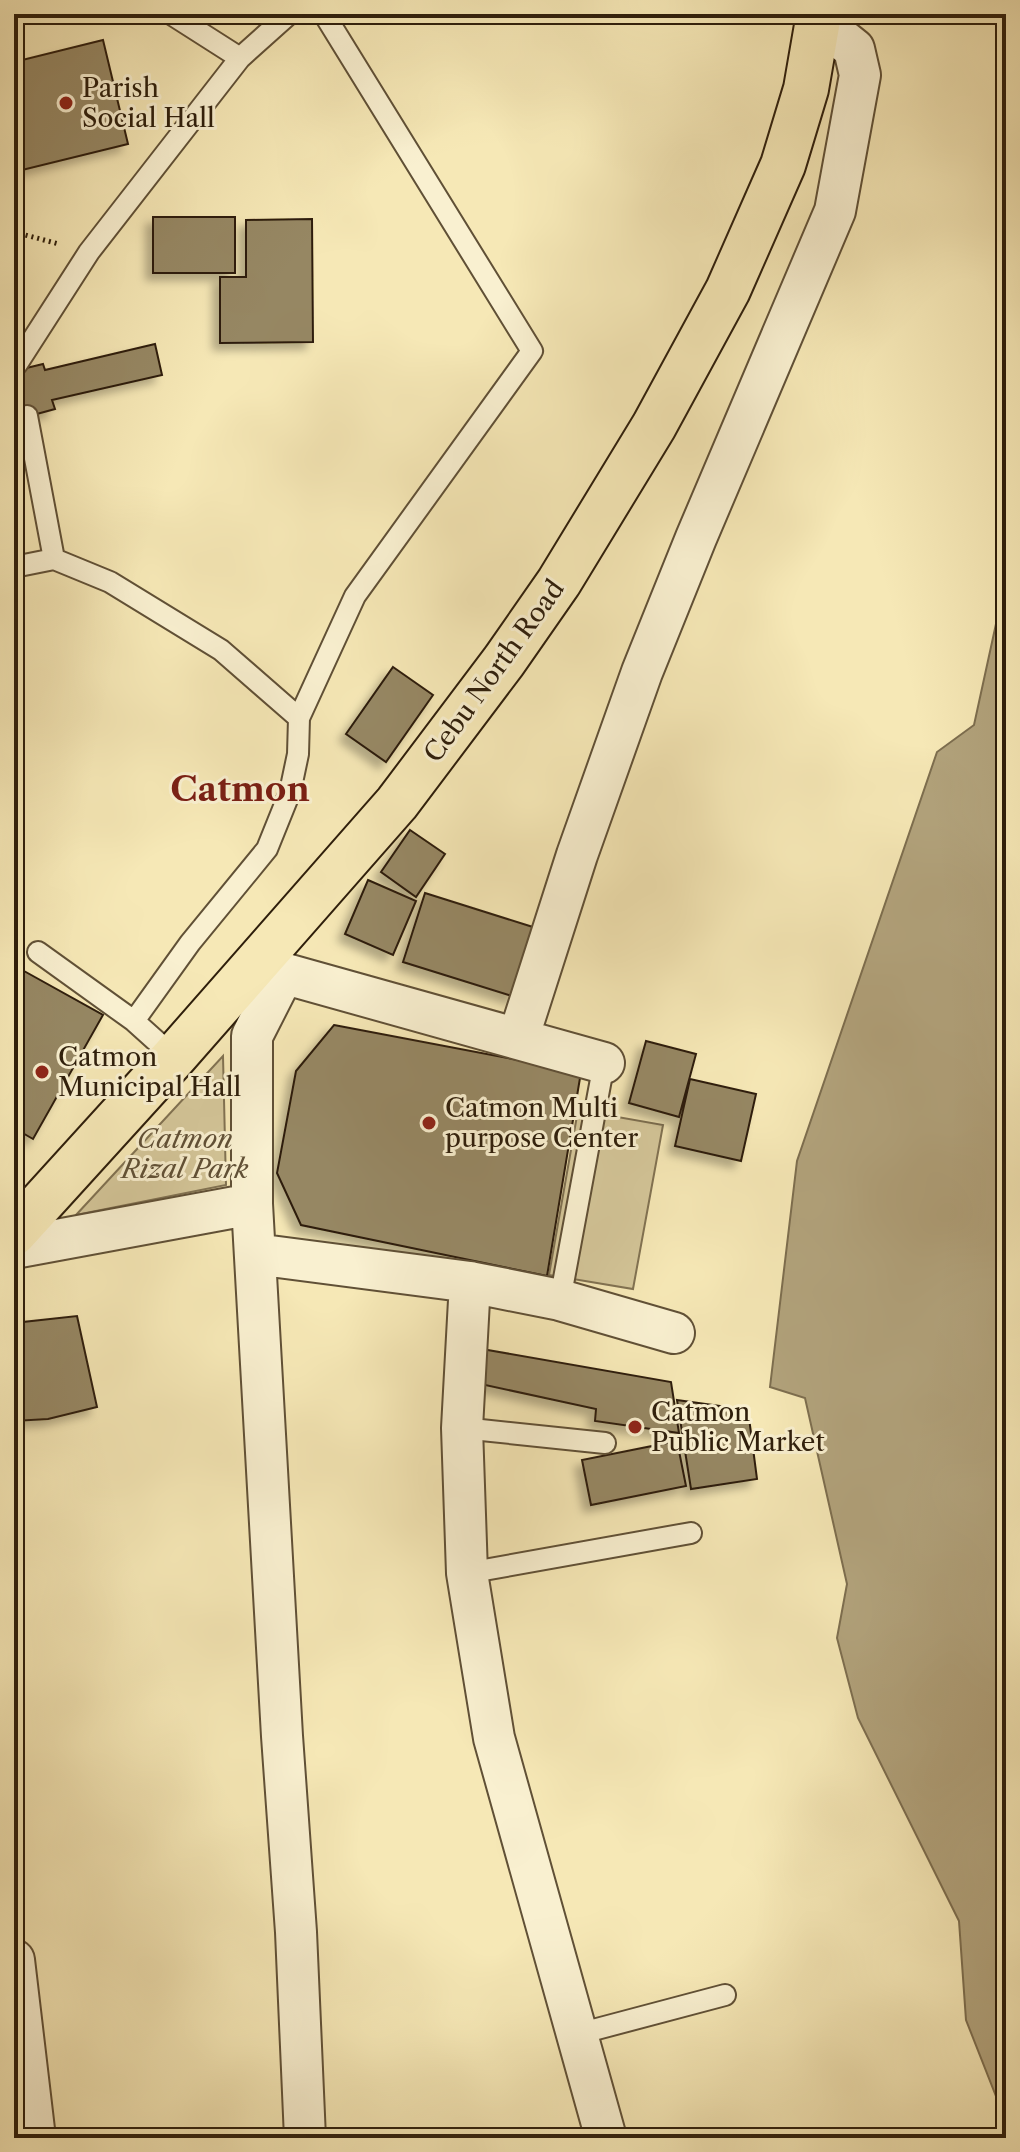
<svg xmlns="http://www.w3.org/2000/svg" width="1020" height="2152" font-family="'Libre Caslon Text',serif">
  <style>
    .green { fill: #d4c699; stroke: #817252; stroke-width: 2 }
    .water { fill: #b2a37c; stroke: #7d6e4f; stroke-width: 2 }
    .building { fill: #968764; stroke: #2e1e0b; stroke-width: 2; filter: url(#shadow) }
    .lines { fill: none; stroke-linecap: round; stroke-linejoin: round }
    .service-casing { stroke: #605036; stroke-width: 24 }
    .minor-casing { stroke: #605036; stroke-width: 44 }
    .trunk-casing { stroke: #2e1e0b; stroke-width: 48 }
    .path { stroke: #2e1e0b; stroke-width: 5; stroke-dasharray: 2 4; stroke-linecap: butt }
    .service { stroke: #f9f0d0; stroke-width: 20 }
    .minor { stroke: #f9f0d0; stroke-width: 40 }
    .trunk { stroke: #f6e8b6; stroke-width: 44 }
    .poi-dot { fill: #8f2418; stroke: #f9f0d0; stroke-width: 3 }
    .labels { text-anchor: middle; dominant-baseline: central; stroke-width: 6; stroke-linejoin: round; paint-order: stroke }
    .poi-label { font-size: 26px; fill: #2e1e0b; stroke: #f9f0d0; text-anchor: start }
    .street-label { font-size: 26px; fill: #2e1e0b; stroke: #f9f0d0 }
    .park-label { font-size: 26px; font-style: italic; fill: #605036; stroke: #f9f0d0 }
    .district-label { font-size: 34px; font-weight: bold; fill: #7a1f14; stroke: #f9f0d0 }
  </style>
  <defs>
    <filter id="shadow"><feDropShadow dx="-7" dy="7" stdDeviation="4" flood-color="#0004"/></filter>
  </defs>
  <rect width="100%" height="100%" fill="#f6e8b6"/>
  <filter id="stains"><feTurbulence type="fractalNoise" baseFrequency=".0025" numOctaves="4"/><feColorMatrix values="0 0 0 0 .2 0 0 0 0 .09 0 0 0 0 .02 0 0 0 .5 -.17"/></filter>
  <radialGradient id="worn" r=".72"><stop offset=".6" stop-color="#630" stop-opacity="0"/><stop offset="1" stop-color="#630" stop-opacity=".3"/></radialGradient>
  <path class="green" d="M223,1056l3,129 -150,30z
    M578,1110l85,15 -30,164 -84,-14z"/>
  <path class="water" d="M1006,578v1560h-10l5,-29 -35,-89 -7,-99 -101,-203 -21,-80 10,-54 -42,-186 -35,-11 27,-226 140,-409 37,-27z"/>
  <path class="building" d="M103,40l25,104 -114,28v-110z
    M153,217h82v56h-82z
    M312,219l1,123 -93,1v-66h26v-57z
    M155,344l7,31 -110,25 3,9 -40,11 -1,-49 29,-7 2,6z
    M14,468l8,34 -8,2z
    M393,667l40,28 -47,67 -40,-28z
    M410,830l35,24 -29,43 -35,-25z
    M368,880l48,21 -23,54 -48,-21z
    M425,893l111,35 -21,69 -112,-35z
    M15,966l88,49 -70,124 -19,-11z
    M334,1025l247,47 -34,204 -246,-51 -24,-52 19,-102z
    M646,1041l50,13 -17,63 -50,-14z
    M690,1079l66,15 -15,67 -66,-15z
    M77,1316l20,91 -49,12 -34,2v-98z
    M482,1349l189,33 8,51 -84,-12 1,-12 -120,-26z
    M677,1400l71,10 9,69 -66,10z
    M677,1441l9,45 -95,19 -9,-45z"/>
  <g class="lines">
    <defs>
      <path id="service" d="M171,14l69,44
        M17,364l72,-112 151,-194 49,-44
        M27,416l27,143
        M14,567l40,-8 56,23 111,68 78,68
        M38,952l96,69 40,36
        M134,1021l56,-78 77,-94 23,-57 8,-38 1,-36 56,-122 177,-245 -208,-337
        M560,1300l44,-237
        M462,1428l143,15
        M467,1573l224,-40
        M578,2034l147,-39"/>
      <path id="minor" d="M261,967l343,96
        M284,973l-32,63v168l30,532 14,196 9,206
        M518,1039l59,-184 65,-183 54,-134 139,-327 25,-136 -6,-26 -35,-28
        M14,1248l238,-44
        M255,1254l215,28 90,18 114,33
        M470,1282l-8,146 5,145 27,165 112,400
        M14,1960l21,178"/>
      <path id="trunk" d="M14,1233l160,-176 223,-254 107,-142 55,-79 95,-156 74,-136 55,-125 23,-76 13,-75"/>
    </defs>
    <use href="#service" class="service-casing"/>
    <use href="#minor" class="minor-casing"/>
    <use href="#trunk" class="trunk-casing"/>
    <path class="path" d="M14,232l45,12"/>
    <use href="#service" class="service"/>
    <use href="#minor" class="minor"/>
    <use href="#trunk" class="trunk"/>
  </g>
  <g class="poi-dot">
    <circle cx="66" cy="103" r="8"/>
    <circle cx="42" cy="1072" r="8"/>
    <circle cx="429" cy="1123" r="8"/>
    <circle cx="635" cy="1427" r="8"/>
  </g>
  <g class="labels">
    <g class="poi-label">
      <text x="82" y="88">Parish<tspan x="82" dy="30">Social Hall</tspan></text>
      <text x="58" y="1057">Catmon<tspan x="58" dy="30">Municipal Hall</tspan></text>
      <text x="445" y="1108">Catmon Multi<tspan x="445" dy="30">purpose Center</tspan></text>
      <text x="651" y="1412">Catmon<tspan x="651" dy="30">Public Market</tspan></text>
    </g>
    <g class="street-label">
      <text transform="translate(494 671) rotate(-54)">Cebu North Road</text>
    </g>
    <g class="park-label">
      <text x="185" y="1139">Catmon<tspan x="185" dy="30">Rizal Park</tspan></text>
    </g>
    <g class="district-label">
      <text x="240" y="789">Catmon</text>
    </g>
  </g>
  <rect width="1020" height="2152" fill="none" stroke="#f6e8b6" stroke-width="48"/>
  <rect x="16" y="16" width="988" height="2120" fill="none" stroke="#2e1e0b" stroke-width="4"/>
  <rect x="24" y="24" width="972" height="2104" fill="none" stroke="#2e1e0b" stroke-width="2"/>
  <rect width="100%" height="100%" filter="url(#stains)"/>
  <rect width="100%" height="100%" fill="url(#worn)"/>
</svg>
